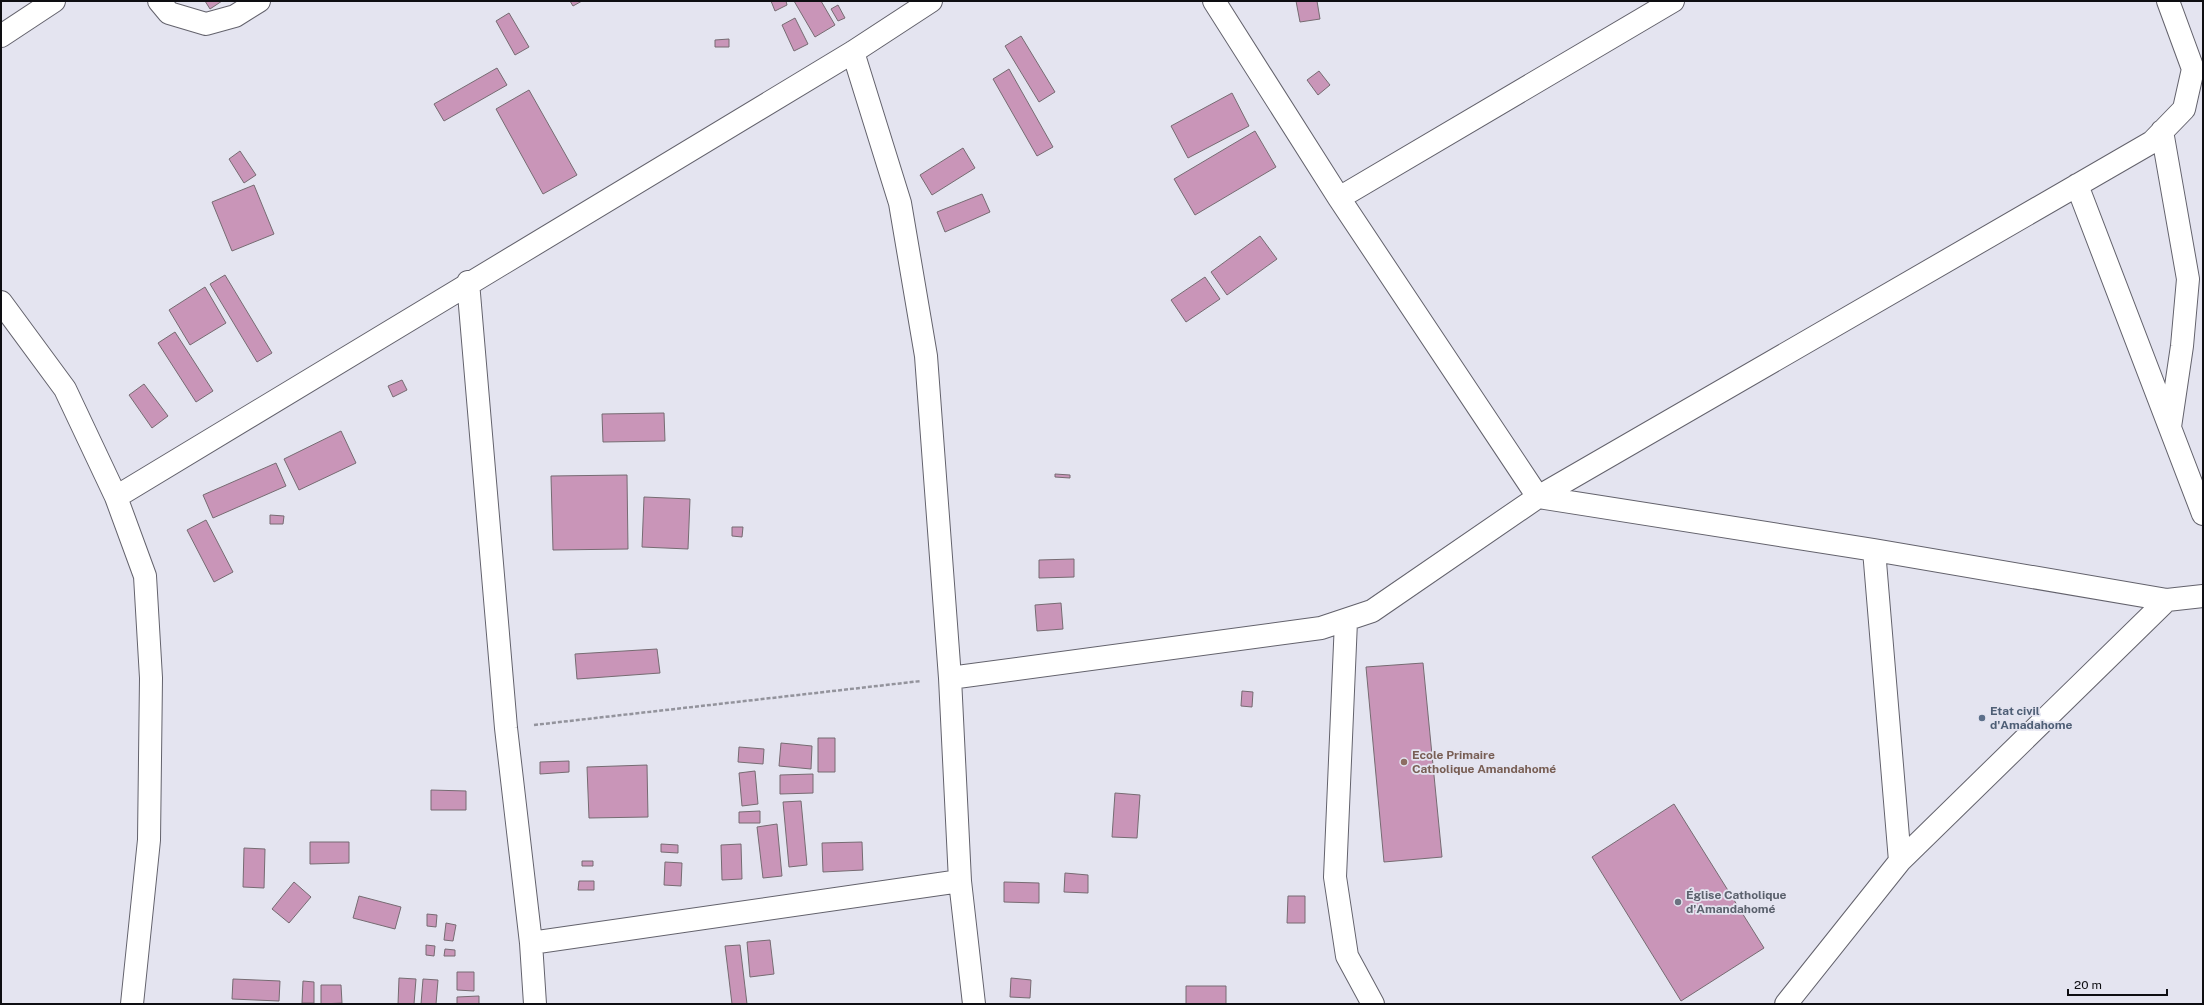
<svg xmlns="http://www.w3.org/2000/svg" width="2204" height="1005" font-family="'Public Sans',sans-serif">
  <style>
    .building { fill: #c995b8; stroke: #766b72 }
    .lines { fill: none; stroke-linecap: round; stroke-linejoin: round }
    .minor-casing { stroke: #63626c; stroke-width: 24 }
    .path { stroke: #93939c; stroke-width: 2.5; stroke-dasharray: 4 2; stroke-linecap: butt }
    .minor { stroke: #fff; stroke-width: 22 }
    .service-dot { fill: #5c6f8a; stroke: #e4e4f0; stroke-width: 1.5 }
    .education-dot { fill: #8d6e63; stroke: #e4e4f0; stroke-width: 1.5 }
    .worship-dot { fill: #6b7280; stroke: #e4e4f0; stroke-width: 1.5 }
    .labels { text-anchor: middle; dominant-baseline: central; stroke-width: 3.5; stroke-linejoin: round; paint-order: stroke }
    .service-label { font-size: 12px; font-weight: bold; fill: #4e5e75; stroke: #e4e4f0; text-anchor: start }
    .education-label { font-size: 12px; font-weight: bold; fill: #785e54; stroke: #e4e4f0; text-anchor: start }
    .worship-label { font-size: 12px; font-weight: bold; fill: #5b616d; stroke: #e4e4f0; text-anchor: start }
  </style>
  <rect width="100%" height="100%" fill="#e4e4f0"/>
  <path class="building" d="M205,1h17l-12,8z
    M570,1h12l-9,5z
    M771,1h15l1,4 -12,6z
    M794,1h27l14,24 -20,12z
    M1296,1h21l3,18 -20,3z
    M838,5l7,13 -7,3 -7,-12z
    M509,13l20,34 -14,8 -19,-34z
    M795,18l13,26 -14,7 -12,-26z
    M1021,36l34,56 -16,10 -34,-56z
    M729,39v8h-14v-7z
    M497,68l10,17 -63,36 -10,-17z
    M1009,69l44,78 -16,9 -44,-77z
    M1319,71l11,14 -12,10 -11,-15z
    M529,90l48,85 -34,19 -47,-85z
    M1232,93l17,33 -61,32 -17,-32z
    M1255,131l21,36 -81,48 -21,-36z
    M963,148l12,20 -43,27 -12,-20z
    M240,151l16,24 -12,8 -15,-24z
    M254,185l20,49 -42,17 -20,-49z
    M982,194l8,18 -45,20 -8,-20z
    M1260,236l17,23 -50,36 -16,-23z
    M225,275l47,78 -15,9 -47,-78z
    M1205,277l15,22 -34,23 -15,-22z
    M205,287l21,36 -36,22 -21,-35z
    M175,332l38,59 -17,11 -38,-59z
    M402,380l5,10 -14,7 -5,-11z
    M144,384l24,32 -16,12 -23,-33z
    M664,413l1,28 -62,1 -1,-28z
    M341,431l15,32 -57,27 -15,-31z
    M276,463l10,23 -73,32 -10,-23z
    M1055,474l15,1v3l-15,-1z
    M627,475l1,74 -75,1 -2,-74z
    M644,497l46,2 -2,50 -46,-2z
    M270,515l14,1 -1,8h-13z
    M206,520l27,52 -19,10 -27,-52z
    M732,527h11l-1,10 -10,-1z
    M1074,559v18l-35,1v-18z
    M1061,603l2,26 -26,2 -2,-26z
    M657,649l3,24 -83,6 -2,-25z
    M1423,663l19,194 -58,5 -18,-195z
    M1242,691l11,1 -1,15 -11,-1z
    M818,738h17v34h-17z
    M781,743l31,3 -1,23 -32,-3z
    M739,747l25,2 -1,15 -25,-2z
    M569,761v11l-29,2v-12z
    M647,765l1,52 -59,1 -2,-51z
    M755,771l3,33 -16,2 -3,-33z
    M813,774v19l-33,1v-19z
    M431,790l35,1v19h-35z
    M1115,793l25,2 -3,43 -25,-1z
    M801,801l6,64 -18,2 -6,-65z
    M1674,804l90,144 -83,53 -89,-144z
    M760,811v12h-21v-11z
    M777,824l5,52 -19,2 -6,-51z
    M310,842h39v21l-39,1z
    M862,842l1,28 -40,2 -1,-29z
    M661,844l17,1v8l-17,-1z
    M741,844l1,35 -20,1 -1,-35z
    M244,848l21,1 -1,39 -21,-1z
    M582,861h11v5h-11z
    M665,862l17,1 -1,23 -17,-1z
    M1065,873l23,2v18l-24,-1z
    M579,881h15v9h-16z
    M294,882l17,15 -22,26 -17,-14z
    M1004,882l35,1v20l-35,-1z
    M359,896l42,11 -6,22 -42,-11z
    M1288,896h17v27h-18z
    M427,914l10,1 -1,12 -9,-1z
    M446,923l10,2 -3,16 -9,-1z
    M770,940l4,34 -24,3 -3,-35z
    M426,945l9,1 -1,10 -8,-1z
    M740,945l7,59h-15l-7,-58z
    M445,949l10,1v6h-11z
    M457,972h17v19l-17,-1z
    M399,978l17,1 -2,25h-16z
    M1011,978l20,2 -1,18 -20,-1z
    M233,979l47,2 -1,20 -47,-2z
    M423,979l15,1 -2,24h-15z
    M303,981l11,1v21h-12z
    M321,985h20l1,18 -21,1z
    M1186,986h40v18h-40z
    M479,996v8h-22v-7z"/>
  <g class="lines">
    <defs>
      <path id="minor" d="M159,1l10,12 37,11 29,-8 24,-15
        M1214,1l125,197 199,299 336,53 293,50 36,-4
        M1,36l53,-35
        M853,52l47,151 26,153 24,322 10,203 14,123
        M2162,131l26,148 -6,67 -12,81
        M2077,185l126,329
        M1339,198l334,-197
        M468,282l38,446 25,215 4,61
        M1,302l64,87 51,108 29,79 6,102 -2,162 -17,164
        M116,497l737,-445 78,-51
        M1874,550l26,311
        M1346,621l-11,256 12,79 26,48
        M950,678l371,-50 51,-17 166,-114 614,-355 32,-33 9,-40 -25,-68
        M531,943l429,-62
        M1786,1004l114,-143 267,-261"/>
    </defs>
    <use href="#minor" class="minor-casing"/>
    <path class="path" d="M534,725l387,-44"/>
    <use href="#minor" class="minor"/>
  </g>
  <circle class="service-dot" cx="1982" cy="718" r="4"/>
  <circle class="education-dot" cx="1404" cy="762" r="4"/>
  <circle class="worship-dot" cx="1678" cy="902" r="4"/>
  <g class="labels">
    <g class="service-label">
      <text x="1990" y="711">Etat civil<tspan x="1990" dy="14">d'Amadahome</tspan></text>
    </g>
    <g class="education-label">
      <text x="1412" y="755">Ecole Primaire<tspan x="1412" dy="14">Catholique Amandahomé</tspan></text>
    </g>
    <g class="worship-label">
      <text x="1686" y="895">Église Catholique<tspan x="1686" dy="14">d'Amandahomé</tspan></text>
    </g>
  </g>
  <rect width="2204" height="1005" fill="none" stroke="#0e0e12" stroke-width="4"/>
  <path d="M2068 989v6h99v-6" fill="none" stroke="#0e0e12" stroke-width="2"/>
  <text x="2074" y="989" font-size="12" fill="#0e0e12" stroke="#e4e4f0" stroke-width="3" paint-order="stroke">20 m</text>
</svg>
